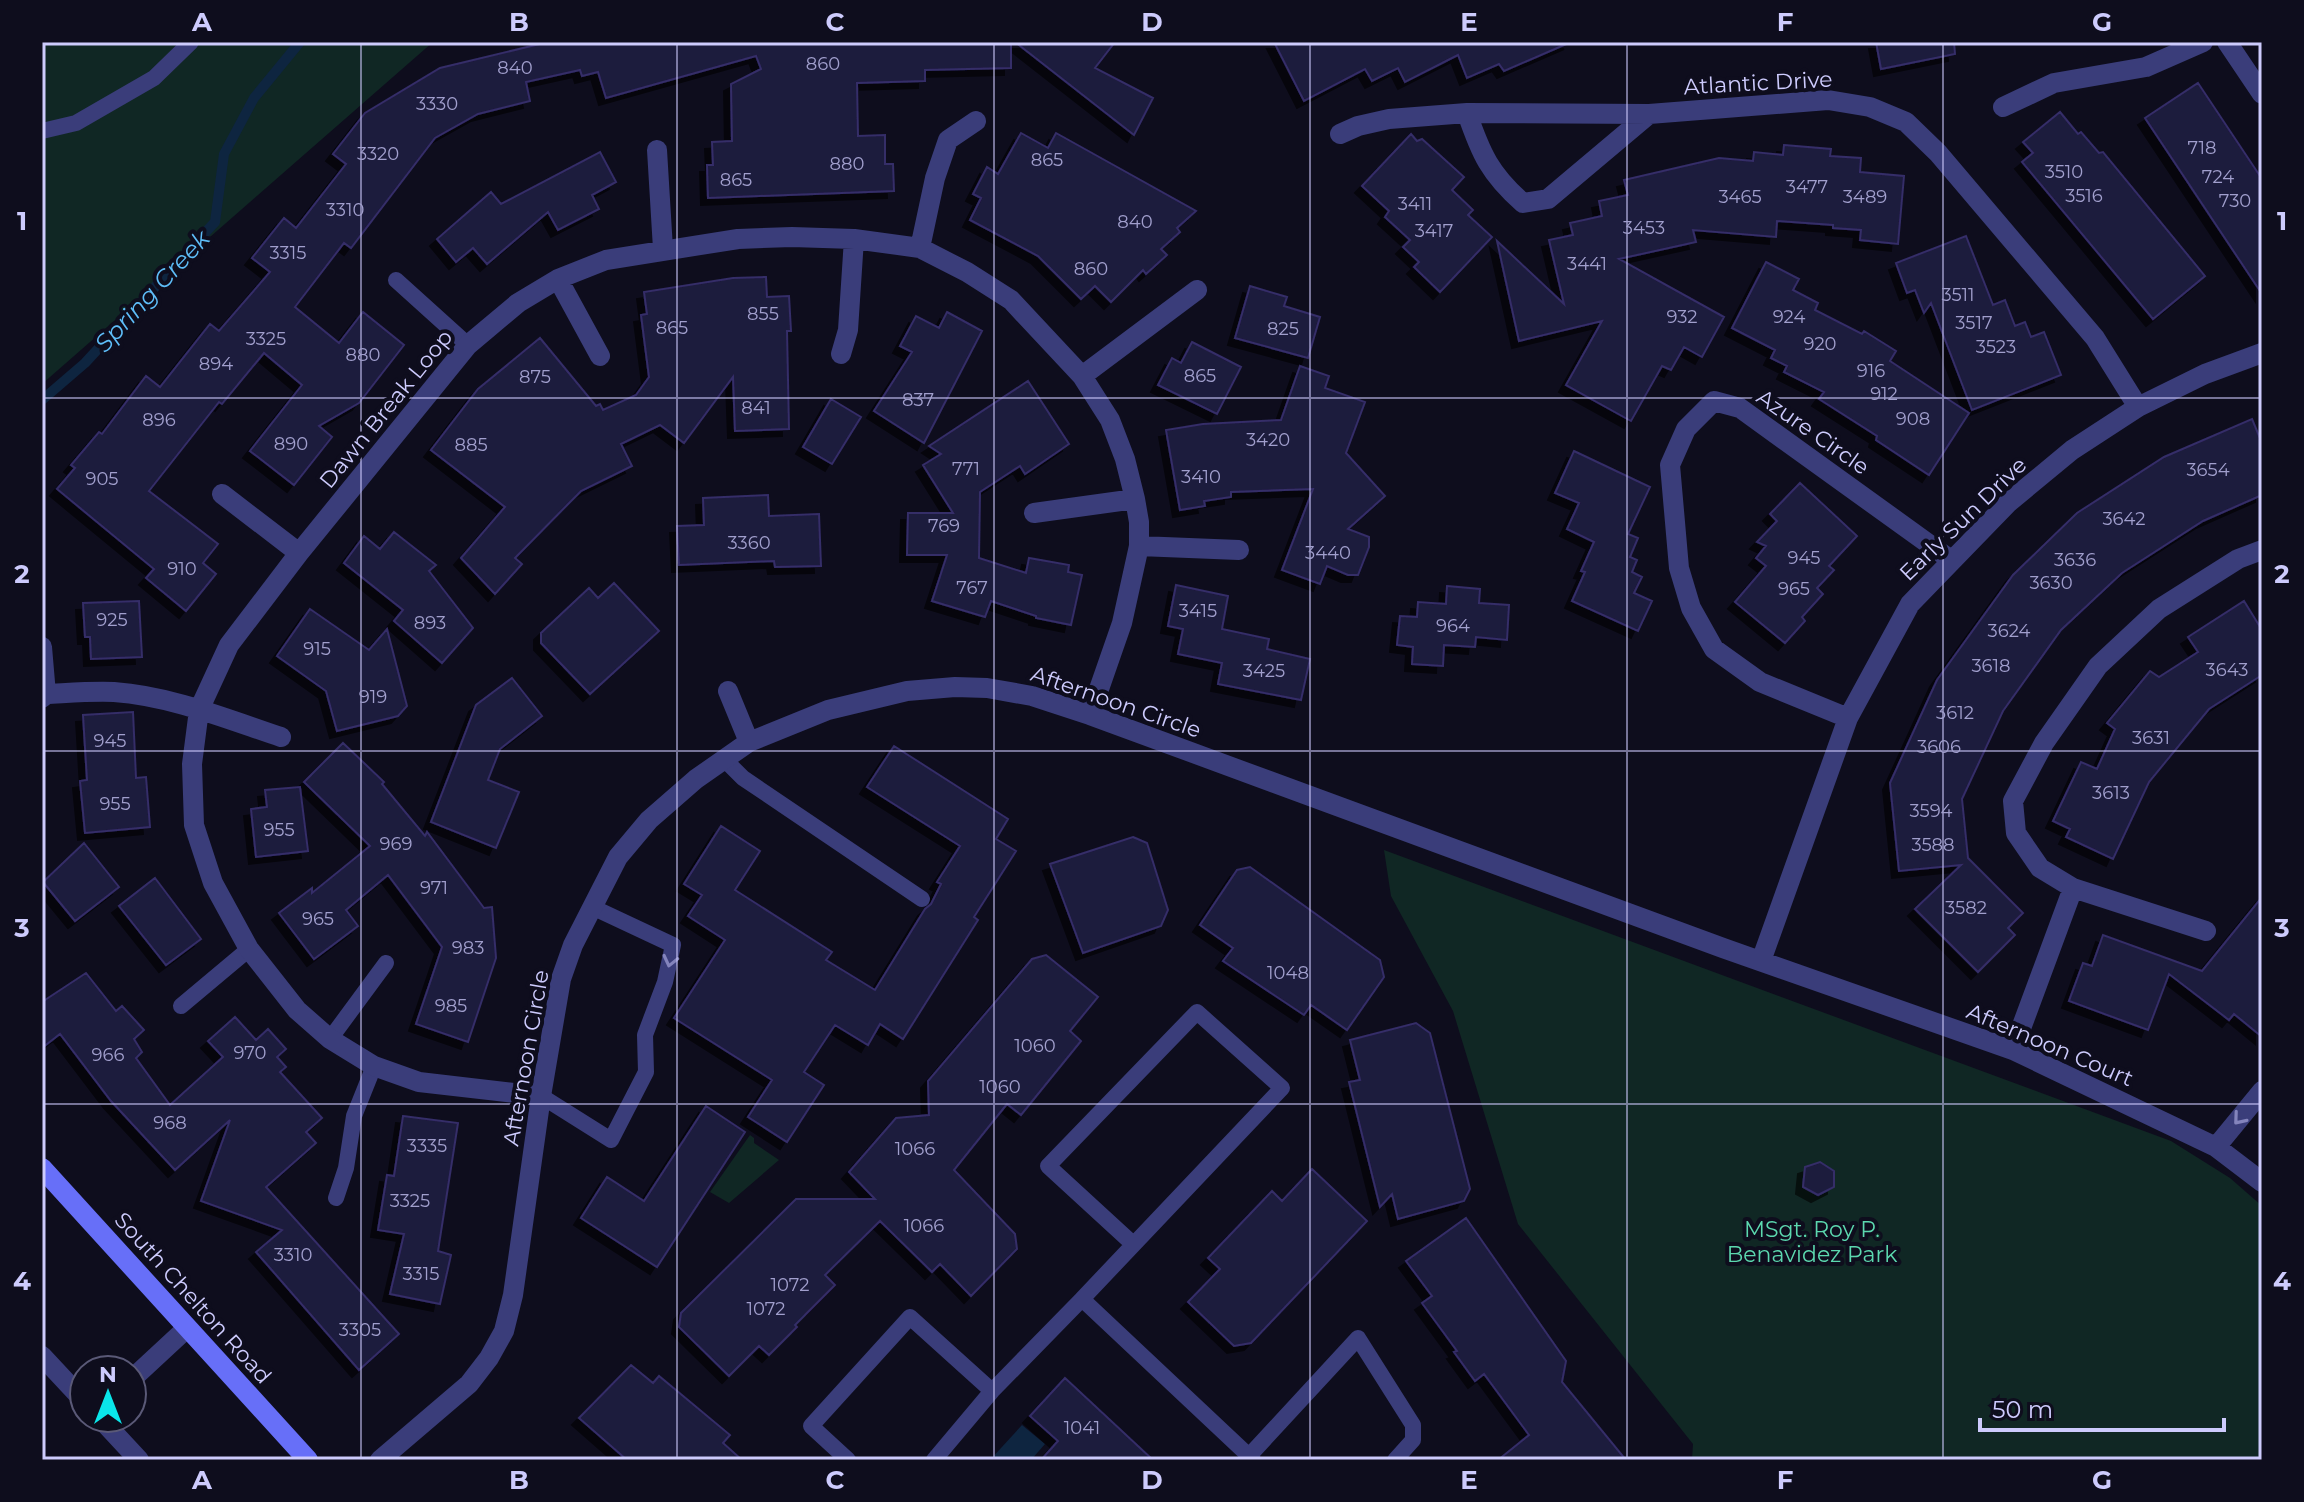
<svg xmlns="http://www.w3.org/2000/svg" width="2304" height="1502" font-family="Montserrat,sans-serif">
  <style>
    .green { fill: #102724 }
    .water { fill: #0e2540 }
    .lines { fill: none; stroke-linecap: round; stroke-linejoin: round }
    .stream { stroke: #0e2540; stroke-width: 10 }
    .building { fill: #1e1a3e; stroke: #342d68; stroke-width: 2; filter: url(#shadow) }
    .lane { stroke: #3a3d7a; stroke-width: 16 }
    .street { stroke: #3a3d7a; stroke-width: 20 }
    .secondary { stroke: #676ff8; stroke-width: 20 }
    .oneway { stroke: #8484bc }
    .grid { fill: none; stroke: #cdcbfd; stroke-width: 2; stroke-opacity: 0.55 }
    .labels { text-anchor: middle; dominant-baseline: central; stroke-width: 8; stroke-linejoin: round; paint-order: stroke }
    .number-label { font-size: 18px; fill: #a19fcd }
    .street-label { font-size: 22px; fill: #cdcbfd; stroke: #0e0d1d }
    .park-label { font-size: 22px; fill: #5cd8af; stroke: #0e0d1d }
    .water-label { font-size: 24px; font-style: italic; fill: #5ebdf8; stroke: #0e0d1d }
    .neatline { fill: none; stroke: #cdcbfd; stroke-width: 3 }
    .grid-label { font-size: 26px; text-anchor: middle; font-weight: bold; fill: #cdcbfd }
  </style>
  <defs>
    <filter id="shadow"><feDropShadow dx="-7" dy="7" stdDeviation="0" flood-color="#0009"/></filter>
  </defs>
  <rect width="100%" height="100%" fill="#0e0d1d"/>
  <path class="green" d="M42,42h391l-391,342z
    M1384,850l787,291 59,37 32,28v254h-570l1,-16 -175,-220 -65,-213 -62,-115z
    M750,1135l4,3v5l25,17 -50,43 -19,-11z"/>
  <path class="water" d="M1022,1425l23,19 -14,16h-41z"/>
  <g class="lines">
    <path class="stream" d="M42,400l43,-37 130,-141 9,-68 30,-56 46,-56"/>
  </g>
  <path class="building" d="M548,42h235v2l228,-2v26l-86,2v11l-68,2 1,53 27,-1v29h8l1,27 -186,7 -1,-33h6l-1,-23 20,-1 -1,-57 30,-15 -5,-13 -150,42 -8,-26 -16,4 -2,-6 -54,12 4,19 -52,13 -43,24 -84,110 -7,-5 -49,64 44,36 24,-31 41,33 -45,58 -40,23 13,11 -38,48 -44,-34 52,-66 -38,-32 -42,51 -3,-2 -70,89 69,53 -15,19 13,11 -30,37 -40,-33 8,-9 -97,-80 18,-21 -4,-3 28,-33 3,2 44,-58 14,11 50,-63 9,7 51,-59 -18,-14 32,-40 12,10 50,-64 -13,-10 32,-41 75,-45z
    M1015,42h100l-20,26 58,30 -19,37z
    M1274,42h297l-67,29 -5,-7 -32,14 -9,-23 -53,27 -7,-14 -26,13 -7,-12 -61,32z
    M1876,42h78l1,12 -74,15z
    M2198,83l64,96v115l-117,-176z
    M2060,112l18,22 3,-2 18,21 4,-1 102,124 -52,43 -131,-157 11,-9 -10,-11z
    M1021,133l27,15 8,-15 140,78 -19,17 3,4 -19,17 6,6 -21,19 -3,-4 -32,32 -16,-16 -14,13 -43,-43 -68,-36 11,-22 -8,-4 14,-27 11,7z
    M1411,134l6,7 5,-2 42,38 -12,13 21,20 -5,5 24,22 -52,55 -26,-25 5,-5 -16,-15 7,-7 -25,-23 4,-6 -27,-25z
    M1784,145l47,4 -1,7 31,2 -1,14 44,4 -6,68 -38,-4 1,-10 -28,-2v-3l-56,-4 -1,16 -83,-7 3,12 -77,17 105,58 -22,40 -18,-10 -13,23 -9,-4 -31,55 -65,-36 36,-64 -83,20 -22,-100 67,63 -15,-64 24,-5 -3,-12 32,-7 -3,-15 29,-6 -4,-15 95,-22 34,3 1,-9 29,3z
    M600,152l16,30 -24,13 7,14 -41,21 -10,-18 -61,52 -14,-16 -17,14 -19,-23 54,-47 10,12z
    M1966,236l27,69 12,-5 10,26 10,-4 6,15 13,-5 17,43 -89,35 -41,-107 -7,10 -9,-23 -8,3 -11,-30z
    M1766,262l33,17 -6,11 25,13 -3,7 47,24 2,-3 32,20 -6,10 79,52 -40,62 -53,-35 1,-4 -58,-37 5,-7 -40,-20 3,-6 -16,-8 4,-8 -43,-22z
    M766,277l1,20 22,-1 2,35h-4l2,98 -54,2 -2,-54 -49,66 -24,-18 -39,19 11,22 -51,25 -66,67 7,6 -27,30 -34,-36 44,-51 -74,-57 47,-61 62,-51 56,68 4,-2 3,6 33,-15 13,-18 -8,-62 6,-1 -3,-22 89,-14z
    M1250,286l37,11 -3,9 36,11 -12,41 -73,-20z
    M947,312l35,19 -58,112 -50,-32 38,-59 -12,-6 16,-30 23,12z
    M1192,342l49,25 -24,47 -59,-29 14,-27 9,5z
    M1300,366l29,10 -4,12 40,14 -19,51 39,43 -37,33 21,8v10l-11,28h-10l-21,-9 -7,18 -38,-14 31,-81 -82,3v5l-27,4 1,5 -25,4 -14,-80 37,-6 78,-4z
    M1028,381l41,63 -44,30 -5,-8 -40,26 -1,66 47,15 3,-15 40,7 -1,7 14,3 -11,50 -35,-7v-2l-45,-15 -6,16 -53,-16 15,-46h-40l1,-42h45l-30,-48 18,-11 -12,-8z
    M831,399l30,18 -29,47 -29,-17z
    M2252,419l10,24v52l-59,26 -81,52 -61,57 -58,81 -41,88 6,59 55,55 -15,15 7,7 -37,37 -63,-63 46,-44 -62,6 -9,-88 47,-103 76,-105 64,-62 87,-56z
    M1574,451l76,36 -22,47 10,4 -8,19 7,3 -5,12 10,5 -8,16 18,8 -14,30 -66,-30 13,-29 -4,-1 13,-29 -27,-13 12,-26 -24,-10z
    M1800,483l57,53 -28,30 5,4 -17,18 6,6 -21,23 3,4 -20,22 -50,-41 31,-36 -10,-8 10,-12 -9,-4 20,-21 -7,-7z
    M768,495l1,21 50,-2 2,52 -46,1 -1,-6 -95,4 -2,-39 27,-1 -1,-27z
    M394,532l42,33 -7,6 44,57 -31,35 -48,-42 9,-11 -59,-47 20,-27 16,13z
    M614,583l45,48 -69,63 -49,-51v-10l48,-45 9,10z
    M1176,585l52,11 -6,33 47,10 -2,10 43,10 -9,41 -83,-16 4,-21 -44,-9 5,-25 -15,-3z
    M1447,586l33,3 -1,14 30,2 -2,35 -31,-3 -1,10 -31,-2 -1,21 -31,-2 1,-17 -16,-2 3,-29 17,1 1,-15 28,2z
    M139,601l3,56 -51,2 -1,-22h-5l-2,-34z
    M2244,601l18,29v45l-53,34 -60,73 -36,77 -47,-22 4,-8 -17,-8 28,-59 16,7 18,-40 -8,-6 43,-52 9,6 39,-25 -10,-15z
    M310,609l59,41 18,-21 20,77 -9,10 -61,15 -11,-40 -49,-35z
    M512,678l30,38 -42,33 -12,31 31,12 -23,56 -65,-26 45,-117z
    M133,712l3,66 10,-1 4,50 -65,6 -5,-52 7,-1 -4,-65z
    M343,743l41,39 -2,2 43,52 2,-4 57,76 8,-1 4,51 -28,84 -52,-18 26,-77 -54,-72 -42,35 12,16 -44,33 -35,-46 33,-25v5l58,-47 -66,-64z
    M894,746l114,73 -12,20 20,12 -42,66 4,3 -75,119 -23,-15 -12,21 -33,-20 -31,47 20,13 -37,57 -39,-25 24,-37 -98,-62 51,-78 -37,-24 14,-21 -18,-11 37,-58 39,25 -25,39 97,62 -6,8 49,30 50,-81 6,-5 10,-20 -4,-2 23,-36 -93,-59z
    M300,787l8,64 -52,6 -5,-48 16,-2 -2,-17z
    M1133,837l14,6 21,67 -7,16 -78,27 -33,-89z
    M84,843l35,44 -44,34 -32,-39z
    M1250,867l130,93 4,17 -37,53 -36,-25 -7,10 -81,-54 10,-13 -33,-23 37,-55z
    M155,878l46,61 -35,26 -47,-59z
    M2262,897v140l-28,-23 -5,6 -60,-46 -21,56 -79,-29 14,-38 9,3 11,-31 99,36z
    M1046,955l52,42 -28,34 11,10 -60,74 -14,-11 -53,66 61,64 2,15 -46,47 -31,-32 -8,8 -52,-51 -55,54 10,10 -40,40 2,2 -28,28 -10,-9 -30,30 -50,-49 2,-14 115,-114h79l-26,-27 47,-54 33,-3 -1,-34 104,-122z
    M86,973l30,38 6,-5 22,24 -10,9 8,13 -6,6 34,47 53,-48 -15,-16 27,-24 21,23 12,-11 18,20 -9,8 9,10 -6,5 42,46 -16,14 10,11 -50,44 133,147 -40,36 -103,-118 26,-22 -81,-29 29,-81 -55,50 -64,-69 -51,-67 -18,14v-46z
    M1416,1023l14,10 40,156 -6,12 -66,18 -6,-25 -12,13 -31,-125 11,-2 -10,-40z
    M706,1106l39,26 -88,135 -76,-49 26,-41 37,24z
    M403,1116l55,7 -20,128 13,4 -11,49 -50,-10 14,-60 -26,-4 9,-55 7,1z
    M1820,1162l14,9v16l-16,8 -15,-8 2,-20z
    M1312,1169l55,52 -116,122 -17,3 -46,-44 32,-33 -12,-11 64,-67 10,10z
    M1466,1218l100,143 -4,21 64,78h-128l31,-25 -45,-61 -9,7 -21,-29 3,-1 -35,-48 10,-7 -26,-35z
    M631,1365l22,18 6,-7 71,59 -7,8 19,17h-115l-48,-42z
    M1065,1378l88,82h-112l17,-19 -28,-25z"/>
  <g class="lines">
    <path class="lane" d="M42,131l34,-8 78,-45 37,-36
      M396,280l72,65
      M724,759l19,19 179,121
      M181,1006l68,-57
      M330,1039l56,-76
      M541,1096l70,44 35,-68 -1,-37 20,-53 8,-37 -81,-38
      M336,1198l10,-30 8,-52 20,-50
      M1133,1244l-85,-78 149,-154 85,76 -200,211 167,157 -3,4
      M992,1391l90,-92
      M848,1460l-37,-34 99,-109 82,74 -58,69
      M1253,1460l-4,-4 109,-118 55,87v15l-18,20"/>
    <path class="street" d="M2227,42l35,52
      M2003,107l51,-24 92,-16 57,-25
      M1467,113c14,41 23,61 56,90l25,-4 101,-85
      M1340,134l18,-8 31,-7 78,-6 182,1 179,-14 42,7 36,15 32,31 157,185 43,69
      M657,150l6,99
      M920,248l15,-70 13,-38 28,-19
      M558,279l42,77
      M841,354l7,-24 6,-91
      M1082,376l115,-86
      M222,494l77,59
      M1034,513l101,-14
      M1139,546l100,4
      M42,647l4,47
      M728,691l21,51
      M42,698l4,-4c22,-1 46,-3 68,-2 57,4 113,27 167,45
      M1848,718l-88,-36 -46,-33 -23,-41 -12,-40 -9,-103 16,-36 28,-28 26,7 211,152
      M2206,931l-133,-43 -33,-20 -24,-35 -3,-32 31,-58 54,-77 61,-57 79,-50 24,-9
      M1761,961l87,-243 62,-114 98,-101 64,-53 66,-43 67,-33 57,-21
      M2013,1050l60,-162
      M541,1096l-122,-14 -45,-16 -44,-27 -33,-29 -48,-61 -36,-66 -19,-58 -2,-61 7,-54 30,-65 70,-92 169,-208 50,-42 40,-24 48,-19 132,-21 54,-2 62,2 66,9 47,24 44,28 71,76 28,44 15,39 10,40 4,23v24l-17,77 -32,92
      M2216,1147l46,-56
      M42,1356l42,45
      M132,1379l55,-51
      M100,1418l39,42
      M380,1460l89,-76 20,-26 15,-27 9,-36 28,-199 20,-117 12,-34 45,-88 31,-37 47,-41 53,-37 79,-32 79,-19 48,-4 32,1 45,8 58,19 633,233 290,102 203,97 46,35"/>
    <path class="secondary" d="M42,1168l266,292"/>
  </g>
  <defs><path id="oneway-chevron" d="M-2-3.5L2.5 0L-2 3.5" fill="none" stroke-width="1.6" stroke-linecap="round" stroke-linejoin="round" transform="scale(2)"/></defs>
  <g class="oneway">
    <use href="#oneway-chevron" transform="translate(670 961) rotate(103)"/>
    <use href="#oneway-chevron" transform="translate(2239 1119) rotate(130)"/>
  </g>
  <path class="grid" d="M361,42v1418M677,42v1418M994,42v1418M1310,42v1418M1627,42v1418M1943,42v1418M42,398h2220M42,751h2220M42,1104h2220"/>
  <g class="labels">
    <g class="number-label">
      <text x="823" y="64">860</text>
      <text x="515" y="68">840</text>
      <text x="437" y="104">3330</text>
      <text x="2202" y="148">718</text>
      <text x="378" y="154">3320</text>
      <text x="1047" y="160">865</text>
      <text x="847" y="164">880</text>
      <text x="2064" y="172">3510</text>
      <text x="2218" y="177">724</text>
      <text x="736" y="180">865</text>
      <text x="1807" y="187">3477</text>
      <text x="2084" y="196">3516</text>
      <text x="1740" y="197">3465</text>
      <text x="1865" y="197">3489</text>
      <text x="2235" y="201">730</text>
      <text x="1415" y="204">3411</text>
      <text x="345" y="210">3310</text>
      <text x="1135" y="222">840</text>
      <text x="1644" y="228">3453</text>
      <text x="1434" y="231">3417</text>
      <text x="288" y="253">3315</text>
      <text x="1587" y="264">3441</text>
      <text x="1091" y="269">860</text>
      <text x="1958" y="295">3511</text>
      <text x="763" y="314">855</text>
      <text x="1682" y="317">932</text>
      <text x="1789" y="317">924</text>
      <text x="1974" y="323">3517</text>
      <text x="672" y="328">865</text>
      <text x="1283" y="329">825</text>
      <text x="266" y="339">3325</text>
      <text x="1820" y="344">920</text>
      <text x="1996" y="347">3523</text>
      <text x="363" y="355">880</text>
      <text x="216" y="364">894</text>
      <text x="1871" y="371">916</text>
      <text x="1200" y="376">865</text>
      <text x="535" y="377">875</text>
      <text x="1884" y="394">912</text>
      <text x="918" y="400">837</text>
      <text x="756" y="408">841</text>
      <text x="1913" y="419">908</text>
      <text x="159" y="420">896</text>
      <text x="1268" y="440">3420</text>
      <text x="291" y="444">890</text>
      <text x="471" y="445">885</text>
      <text x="966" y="469">771</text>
      <text x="2208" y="470">3654</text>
      <text x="1201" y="477">3410</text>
      <text x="102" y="479">905</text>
      <text x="2124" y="519">3642</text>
      <text x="944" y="526">769</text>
      <text x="749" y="543">3360</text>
      <text x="1328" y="553">3440</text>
      <text x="1804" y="558">945</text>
      <text x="2075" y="560">3636</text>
      <text x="182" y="569">910</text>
      <text x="2051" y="583">3630</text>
      <text x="972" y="588">767</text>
      <text x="1794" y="589">965</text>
      <text x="1198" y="611">3415</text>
      <text x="112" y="620">925</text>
      <text x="430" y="623">893</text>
      <text x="1453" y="626">964</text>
      <text x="2009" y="631">3624</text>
      <text x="317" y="649">915</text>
      <text x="1991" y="666">3618</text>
      <text x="2227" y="670">3643</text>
      <text x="1264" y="671">3425</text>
      <text x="373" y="697">919</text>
      <text x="1955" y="713">3612</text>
      <text x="2151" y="738">3631</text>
      <text x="110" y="741">945</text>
      <text x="1939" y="747">3606</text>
      <text x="2111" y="793">3613</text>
      <text x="115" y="804">955</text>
      <text x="1931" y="811">3594</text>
      <text x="279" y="830">955</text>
      <text x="396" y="844">969</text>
      <text x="1933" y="845">3588</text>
      <text x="434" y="888">971</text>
      <text x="1966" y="908">3582</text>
      <text x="318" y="919">965</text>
      <text x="468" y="948">983</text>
      <text x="1288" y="973">1048</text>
      <text x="451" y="1006">985</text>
      <text x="1035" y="1046">1060</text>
      <text x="250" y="1053">970</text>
      <text x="108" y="1055">966</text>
      <text x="1000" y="1087">1060</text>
      <text x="170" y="1123">968</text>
      <text x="427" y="1146">3335</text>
      <text x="915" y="1149">1066</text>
      <text x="410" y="1201">3325</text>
      <text x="924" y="1226">1066</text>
      <text x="293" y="1255">3310</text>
      <text x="421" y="1274">3315</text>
      <text x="790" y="1285">1072</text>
      <text x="766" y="1309">1072</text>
      <text x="360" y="1330">3305</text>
      <text x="1082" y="1428">1041</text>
    </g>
    <g class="street-label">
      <text transform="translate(1758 83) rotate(-3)">Atlantic Drive</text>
      <text transform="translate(386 409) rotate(-51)">Dawn Break Loop</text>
      <text transform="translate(1813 432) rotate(35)">Azure Circle</text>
      <text transform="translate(1963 519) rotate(-44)">Early Sun Drive</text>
      <text transform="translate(1116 702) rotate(19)">Afternoon Circle</text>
      <text transform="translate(2050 1045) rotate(23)">Afternoon Court</text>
      <text transform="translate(526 1058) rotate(-80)">Afternoon Circle</text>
      <text transform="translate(193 1298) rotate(48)">South Chelton Road</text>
    </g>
    <g class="park-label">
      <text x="1812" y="1229">MSgt. Roy P.<tspan x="1812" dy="25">Benavidez Park</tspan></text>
    </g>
    <g class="water-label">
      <text transform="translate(152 291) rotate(-47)">Spring Creek</text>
    </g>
  </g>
  <rect width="2304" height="1502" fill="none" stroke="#0e0d1d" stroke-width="88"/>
  <g transform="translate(108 1394)"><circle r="38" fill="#0e0d1d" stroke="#5a5977" stroke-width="2"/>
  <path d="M0-6L14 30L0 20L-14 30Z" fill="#0ae6ea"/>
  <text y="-12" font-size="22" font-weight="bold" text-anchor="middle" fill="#cdcbfd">N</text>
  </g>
  <path d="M1980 1418v12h244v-12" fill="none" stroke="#cdcbfd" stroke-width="4"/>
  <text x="1992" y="1418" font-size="24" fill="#cdcbfd" stroke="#0e0d1d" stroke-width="6" paint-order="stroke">50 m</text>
  <rect x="44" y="44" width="2216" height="1414" class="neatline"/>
  <g class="grid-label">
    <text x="202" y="31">A</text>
    <text x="519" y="31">B</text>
    <text x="835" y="31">C</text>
    <text x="1152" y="31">D</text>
    <text x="1469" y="31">E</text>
    <text x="1785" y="31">F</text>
    <text x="2102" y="31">G</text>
    <text x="22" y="230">1</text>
    <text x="2282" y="230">1</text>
    <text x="22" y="583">2</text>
    <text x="2282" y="583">2</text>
    <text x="22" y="937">3</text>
    <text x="2282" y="937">3</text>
    <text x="22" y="1290">4</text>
    <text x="2282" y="1290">4</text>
    <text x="202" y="1489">A</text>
    <text x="519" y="1489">B</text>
    <text x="835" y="1489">C</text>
    <text x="1152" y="1489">D</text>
    <text x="1469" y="1489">E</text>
    <text x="1785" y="1489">F</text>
    <text x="2102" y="1489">G</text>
  </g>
</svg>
